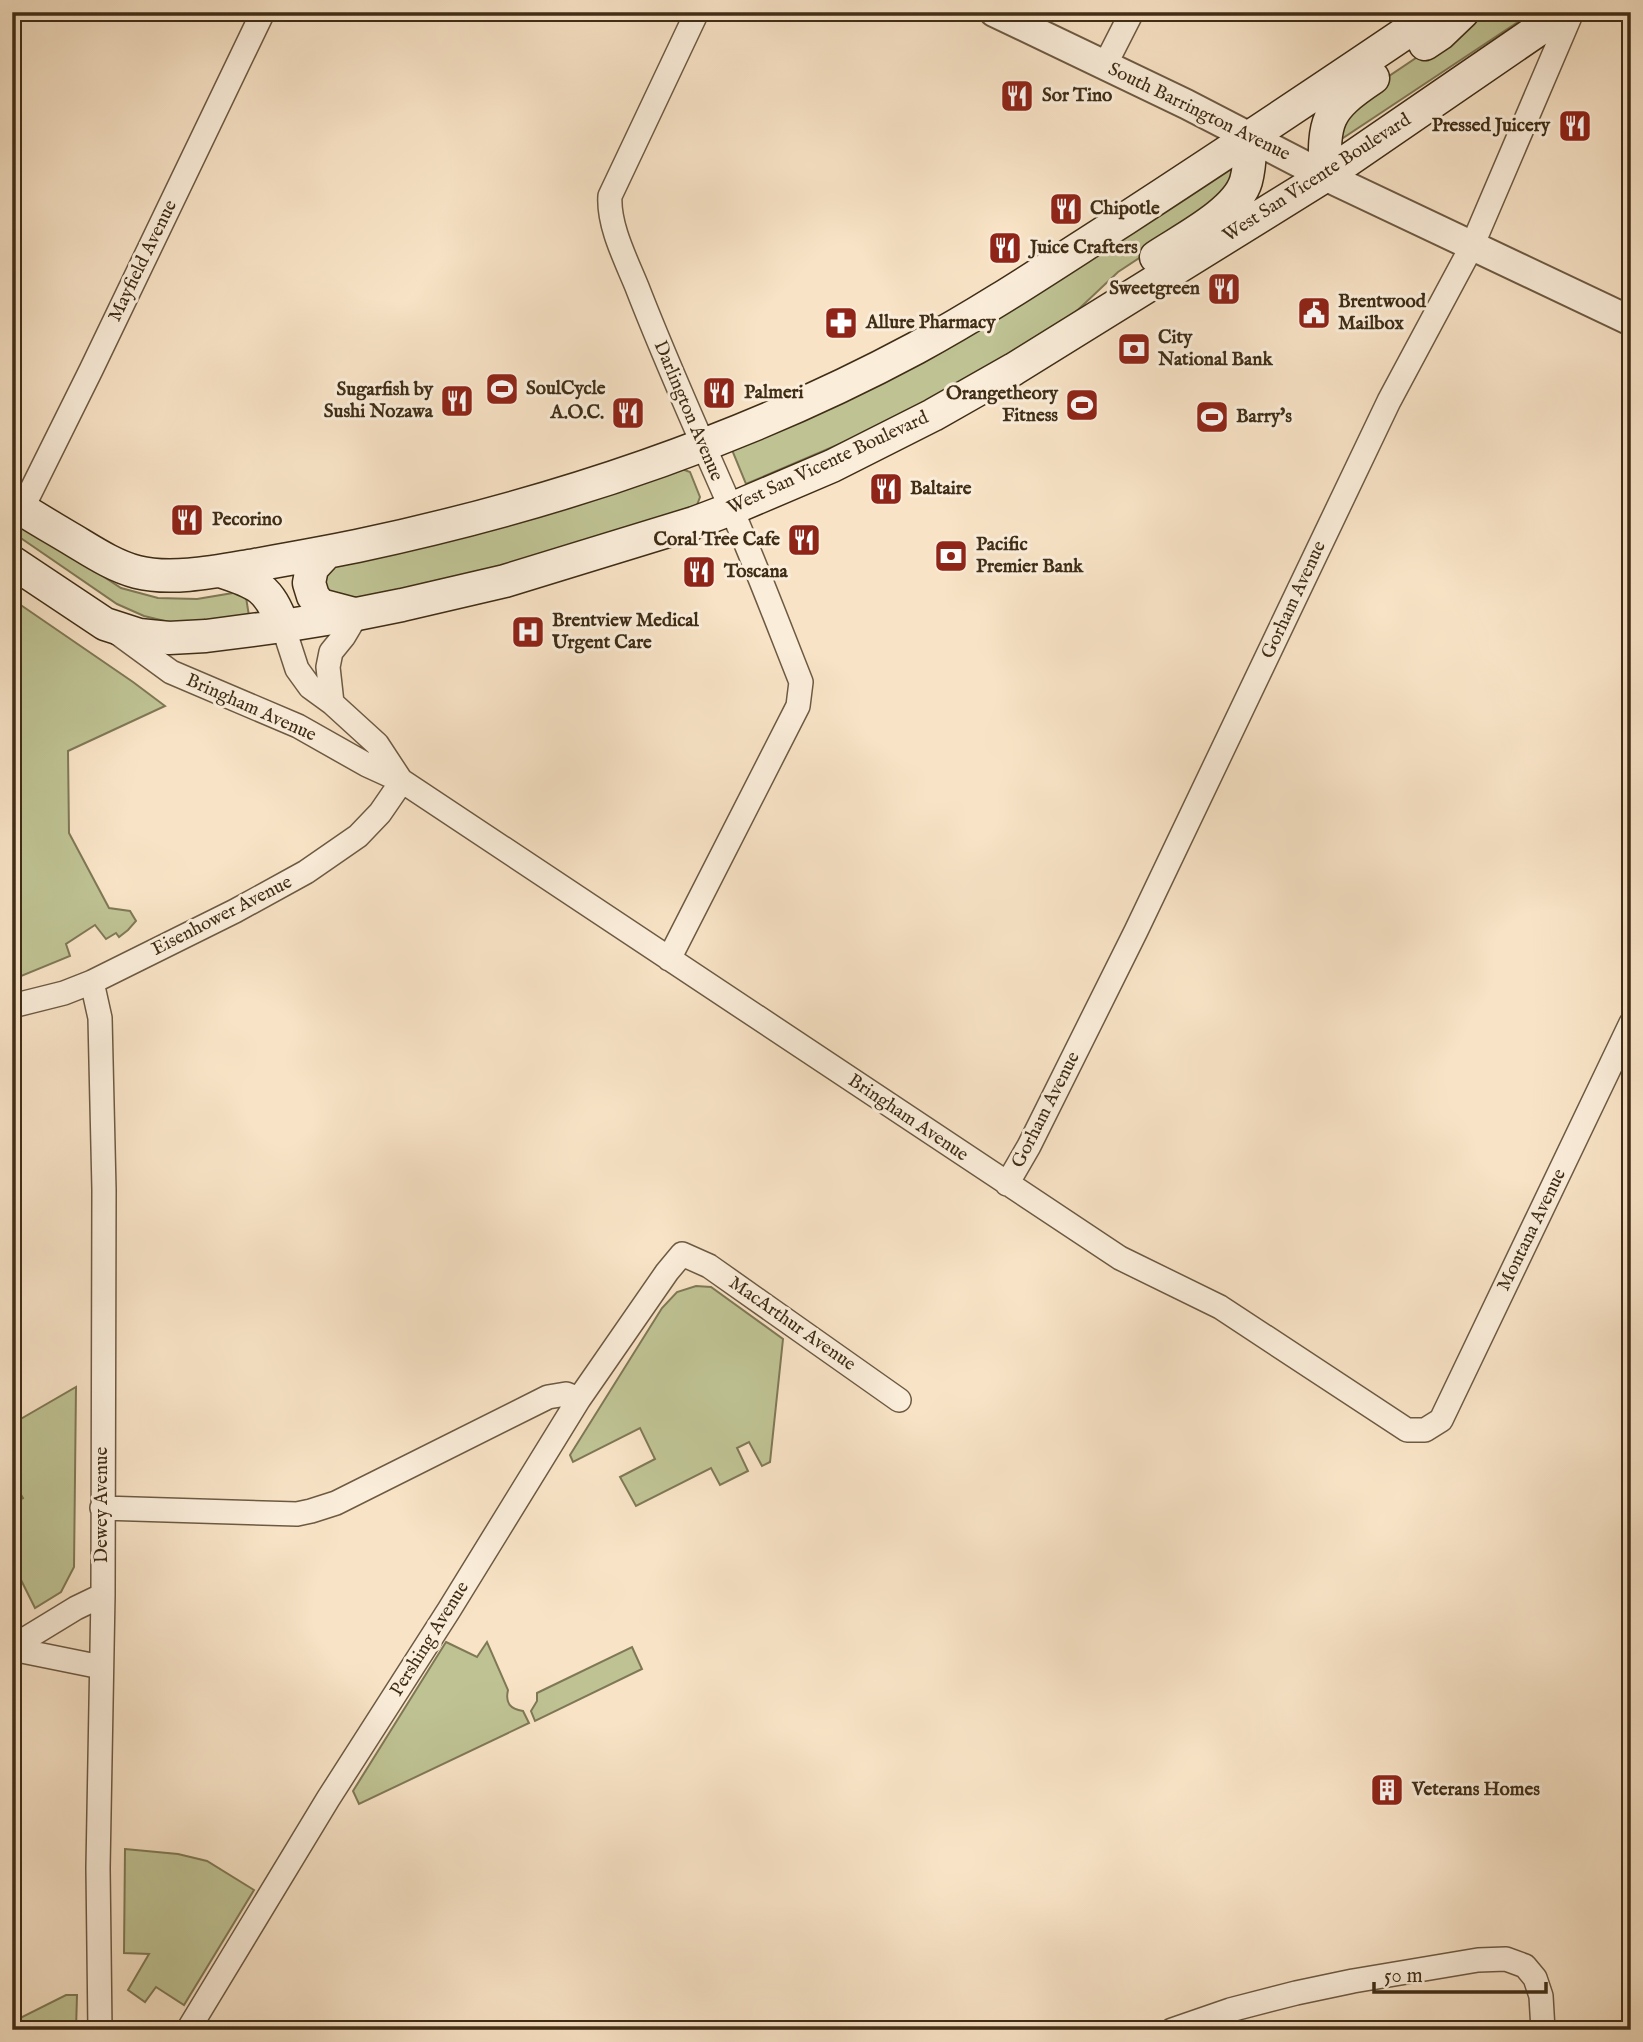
<svg xmlns="http://www.w3.org/2000/svg" width="1643" height="2042" font-family="'IM FELL English',serif">
  <style>
    .green { fill: #bfc394; stroke: #7f7855; stroke-width: 2 }
    .lines { fill: none; stroke-linecap: round; stroke-linejoin: round }
    .minor-casing { stroke: #6d5a42; stroke-width: 26 }
    .tertiary-casing { stroke: #6d5a42; stroke-width: 32 }
    .secondary-casing { stroke: #3f2d16; stroke-width: 35 }
    .minor { stroke: #faedda; stroke-width: 23 }
    .tertiary { stroke: #faedda; stroke-width: 28 }
    .secondary { stroke: #faedda; stroke-width: 32 }
    .labels { text-anchor: middle; dominant-baseline: central; stroke-width: 6; stroke-linejoin: round; paint-order: stroke }
    .poi-label { font-size: 19px; font-weight: bold; fill: #3f2d16; stroke: #faedda; text-anchor: start }
    .street-label { font-size: 19px; fill: #3f2d16; stroke: #faedda }
  </style>
  <rect width="100%" height="100%" fill="#f8e3c6"/>
  <filter id="stains"><feTurbulence type="fractalNoise" baseFrequency=".00286" numOctaves="4"/><feColorMatrix values="0 0 0 0 .2 0 0 0 0 .09 0 0 0 0 .02 0 0 0 .5 -.17"/></filter>
  <radialGradient id="worn" r=".72"><stop offset=".6" stop-color="#630" stop-opacity="0"/><stop offset="1" stop-color="#630" stop-opacity=".3"/></radialGradient>
  <path class="green" d="M1474,12h59l-196,130 15,-41 101,-68z
    M1238,165l-23,43 -97,64 -53,50 -92,55 -68,35 -56,28 -103,44 -14,-34 495,-282z
    M682,469l8,3 10,25 -3,8 -109,36 -125,35 -122,27 -9,-2 -14,-26 3,-7z
    M12,516l109,72 37,10 39,1 48,-8 4,25 -54,7 -26,-1 -25,-6 -27,-12 -105,-72z
    M12,599l121,83 32,24 -97,45 1,82 40,75 21,3 6,10 -8,9 -9,7 -3,-4 -10,6 -11,-14 -29,19 4,12 -56,23 -2,-1z
    M696,1286l15,1 72,52 -13,123 -8,4 -13,-24 -12,6 11,23 -28,14 -9,-17 -75,38 -16,-29 35,-18 -15,-31 -67,34 -3,-7 92,-147 15,-16z
    M76,1387l-2,180 -13,25 -26,16 -23,-46v-58l11,-6 -3,-5 -8,-3v-66z
    M446,1642l31,15 10,-15 21,48c-3,13 2,19 15,21l6,12 -170,81 -6,-13z
    M632,1647l10,22 -107,52 -4,-10 6,-10v-8z
    M125,1849l53,5 29,7 47,29 -70,115 -28,-18 -11,15 -17,-12 21,-36 -25,-1z
    M66,1995h11l-1,35h-64v-8z"/>
  <g class="lines">
    <defs>
      <path id="minor" d="M1105,65l27,-53
        M22,509l69,-139 172,-358
        M283,626l14,43 13,18 22,16 45,41 23,35
        M119,634l52,38 127,54 69,39 35,16 718,477 100,49 187,123h18l16,-10 190,-397
        M332,703l-4,-36 3,-15 13,-16 13,-22
        M669,959l129,-253 3,-24c-23,-58 -45,-116 -70,-174 -32,-73 -65,-146 -94,-221 -11,-27 -29,-62 -27,-91l87,-184
        M92,982l8,36 4,172 -1,405 -5,273 2,162
        M12,1006l52,-13 28,-11 143,-71 71,-39 52,-36 22,-23 22,-32
        M1007,1184l22,-38 107,-215 253,-530 83,-155 100,-234
        M102,1508l195,6 14,-3 25,-8 212,-106 18,-3 13,5
        M12,1647l64,-39 27,-13
        M12,1649l89,18
        M188,2030l140,-231 121,-189 130,-211 88,-127 15,-18 27,12 190,134
        M1172,2030l58,-20 66,-17 57,-12 125,-21 28,-1 19,7 10,12 6,18 2,34"/>
      <path id="tertiary" d="M994,12l192,92 139,72 306,145"/>
      <path id="secondary" d="M1425,44l15,-10 23,-22
        M1325,176c-1,-56 0,-66 48,-98
        M1156,257c27,-18 81,-45 90,-76 4,-14 4,-30 5,-44
        M12,503c20,13 41,25 61,37 20,12 41,26 64,32 35,9 82,-1 118,-7 34,-6 68,-12 102,-19 193,-41 384,-104 559,-198 72,-39 140,-85 209,-129 104,-68 208,-137 311,-207
        M326,553l-14,15 -3,15 4,13 7,9 34,9
        M12,562l93,62 34,11 30,3 37,-2 77,-10 74,-12 45,-9 103,-24 189,-58 37,-14 101,-43 101,-51 81,-46 311,-193 239,-164
        M220,571c38,12 49,17 63,55"/>
    </defs>
    <use href="#minor" class="minor-casing"/>
    <use href="#tertiary" class="tertiary-casing"/>
    <use href="#secondary" class="secondary-casing"/>
    <use href="#minor" class="minor"/>
    <use href="#tertiary" class="tertiary"/>
    <use href="#secondary" class="secondary"/>
  </g>
  <defs>
    <symbol id="restaurant-square" viewBox="-11 -11 22 22"><rect x="-9" y="-9" width="18" height="18" rx="4" fill="#8f2418" stroke="#faedda"/><path d="M-5-6h1v4h1v-4h1v4h1v-4h1v5L-1.5 .5V6h-2V.5L-5-1ZM5-6V6H3V1.5H1.5Q1.5-4 5-6Z" fill="#fff"/></symbol>
    <symbol id="civic-square" viewBox="-11 -11 22 22"><rect x="-9" y="-9" width="18" height="18" rx="4" fill="#8f2418" stroke="#faedda"/><path d="M-.6-6.5H3V-4.5H.6V-3L4-1V1h2V6H-6V1h2V-1L-.6-3ZM-1.2 2.5V6h2.4V2.5Z" fill="#fff"/></symbol>
    <symbol id="pharmacy-square" viewBox="-11 -11 22 22"><rect x="-9" y="-9" width="18" height="18" rx="4" fill="#8f2418" stroke="#faedda"/><path d="M-2-6h4v4h4v4h-4v4h-4v-4h-4v-4h4Z" fill="#fff"/></symbol>
    <symbol id="bank-square" viewBox="-11 -11 22 22"><rect x="-9" y="-9" width="18" height="18" rx="4" fill="#8f2418" stroke="#faedda"/><path d="M-6-4H6V4H-6ZM0-2.3a2.3 2.3 0 1 0 0 4.6a2.3 2.3 0 1 0 0-4.6Z" fill="#fff"/></symbol>
    <symbol id="stadium-square" viewBox="-11 -11 22 22"><rect x="-9" y="-9" width="18" height="18" rx="4" fill="#8f2418" stroke="#faedda"/><path d="M0-5a6.5 5 0 1 0 0 10a6.5 5 0 1 0 0-10ZM-3.5-1.8h7v3.6h-7Z" fill="#fff"/></symbol>
    <symbol id="hospital-square" viewBox="-11 -11 22 22"><rect x="-9" y="-9" width="18" height="18" rx="4" fill="#8f2418" stroke="#faedda"/><path d="M-5-5h3v3.5h4V-5h3V5h-3V1.5h-4V5h-3Z" fill="#fff"/></symbol>
    <symbol id="building-square" viewBox="-11 -11 22 22"><rect x="-9" y="-9" width="18" height="18" rx="4" fill="#8f2418" stroke="#faedda"/><path d="M-4-6H4V6H1V3H-1V6H-4ZM-2.5-4.3h1.7v1.8h-1.7ZM.8-4.3h1.7v1.8H.8ZM-2.5-1h1.7V.8h-1.7ZM.8-1h1.7V.8H.8Z" fill="#fff"/></symbol>
  </defs>
  <g fill-rule="evenodd">
    <use href="#restaurant-square" x="998" y="77" width="38" height="38"/>
    <use href="#restaurant-square" x="1556" y="107" width="38" height="38"/>
    <use href="#restaurant-square" x="1047" y="190" width="38" height="38"/>
    <use href="#restaurant-square" x="986" y="229" width="38" height="38"/>
    <use href="#restaurant-square" x="1205" y="270" width="38" height="38"/>
    <use href="#civic-square" x="1295" y="294" width="38" height="38"/>
    <use href="#pharmacy-square" x="822" y="304" width="38" height="38"/>
    <use href="#bank-square" x="1115" y="330" width="38" height="38"/>
    <use href="#stadium-square" x="483" y="370" width="38" height="38"/>
    <use href="#restaurant-square" x="700" y="374" width="38" height="38"/>
    <use href="#restaurant-square" x="438" y="382" width="38" height="38"/>
    <use href="#stadium-square" x="1063" y="386" width="38" height="38"/>
    <use href="#restaurant-square" x="609" y="394" width="38" height="38"/>
    <use href="#stadium-square" x="1193" y="398" width="38" height="38"/>
    <use href="#restaurant-square" x="867" y="470" width="38" height="38"/>
    <use href="#restaurant-square" x="168" y="501" width="38" height="38"/>
    <use href="#restaurant-square" x="785" y="521" width="38" height="38"/>
    <use href="#bank-square" x="932" y="537" width="38" height="38"/>
    <use href="#restaurant-square" x="680" y="553" width="38" height="38"/>
    <use href="#hospital-square" x="509" y="613" width="38" height="38"/>
    <use href="#building-square" x="1368" y="1771" width="38" height="38"/>
  </g>
  <g class="labels">
    <g class="poi-label">
      <text x="1042" y="96">Sor Tino</text>
      <text x="1550" y="126" text-anchor="end">Pressed Juicery</text>
      <text x="1090" y="209">Chipotle</text>
      <text x="1030" y="248">Juice Crafters</text>
      <text x="1200" y="289" text-anchor="end">Sweetgreen</text>
      <text x="1338" y="302">Brentwood<tspan x="1338" dy="22">Mailbox</tspan></text>
      <text x="866" y="323">Allure Pharmacy</text>
      <text x="1158" y="338">City<tspan x="1158" dy="22">National Bank</tspan></text>
      <text x="526" y="389">SoulCycle</text>
      <text x="433" y="390" text-anchor="end">Sugarfish by<tspan x="433" dy="22">Sushi Nozawa</tspan></text>
      <text x="744" y="393">Palmeri</text>
      <text x="1058" y="394" text-anchor="end">Orangetheory<tspan x="1058" dy="22">Fitness</tspan></text>
      <text x="604" y="413" text-anchor="end">A.O.C.</text>
      <text x="1236" y="417">Barry's</text>
      <text x="910" y="489">Baltaire</text>
      <text x="212" y="520">Pecorino</text>
      <text x="780" y="540" text-anchor="end">Coral Tree Cafe</text>
      <text x="976" y="545">Pacific<tspan x="976" dy="22">Premier Bank</tspan></text>
      <text x="724" y="572">Toscana</text>
      <text x="552" y="621">Brentview Medical<tspan x="552" dy="22">Urgent Care</tspan></text>
      <text x="1412" y="1790">Veterans Homes</text>
    </g>
    <g class="street-label">
      <text transform="translate(1199 112) rotate(26)">South Barrington Avenue</text>
      <text transform="translate(1317 178) rotate(-33)">West San Vicente Boulevard</text>
      <text transform="translate(143 261) rotate(-64)">Mayfield Avenue</text>
      <text transform="translate(688 411) rotate(67)">Darlington Avenue</text>
      <text transform="translate(828 463) rotate(-25)">West San Vicente Boulevard</text>
      <text transform="translate(1294 600) rotate(-65)">Gorham Avenue</text>
      <text transform="translate(251 708) rotate(24)">Bringham Avenue</text>
      <text transform="translate(222 916) rotate(-27)">Eisenhower Avenue</text>
      <text transform="translate(1046 1110) rotate(-63)">Gorham Avenue</text>
      <text transform="translate(908 1118) rotate(34)">Bringham Avenue</text>
      <text transform="translate(1532 1230) rotate(-64)">Montana Avenue</text>
      <text transform="translate(792 1324) rotate(35)">MacArthur Avenue</text>
      <text transform="translate(102 1505) rotate(-90)">Dewey Avenue</text>
      <text transform="translate(430 1639) rotate(-58)">Pershing Avenue</text>
    </g>
  </g>
  <rect width="1643" height="2042" fill="none" stroke="#f8e3c6" stroke-width="42"/>
  <rect x="14" y="14" width="1615" height="2014" fill="none" stroke="#3f2d16" stroke-width="3.5"/>
  <rect x="21" y="21" width="1601" height="2000" fill="none" stroke="#3f2d16" stroke-width="2"/>
  <path d="M1374 1982v10h172v-10" fill="none" stroke="#3f2d16" stroke-width="3.5"/>
  <text x="1384" y="1982" font-size="21" fill="#3f2d16" stroke="#faedda" stroke-width="5" paint-order="stroke">50 m</text>
  <rect width="100%" height="100%" filter="url(#stains)"/>
  <rect width="100%" height="100%" fill="url(#worn)"/>
</svg>
